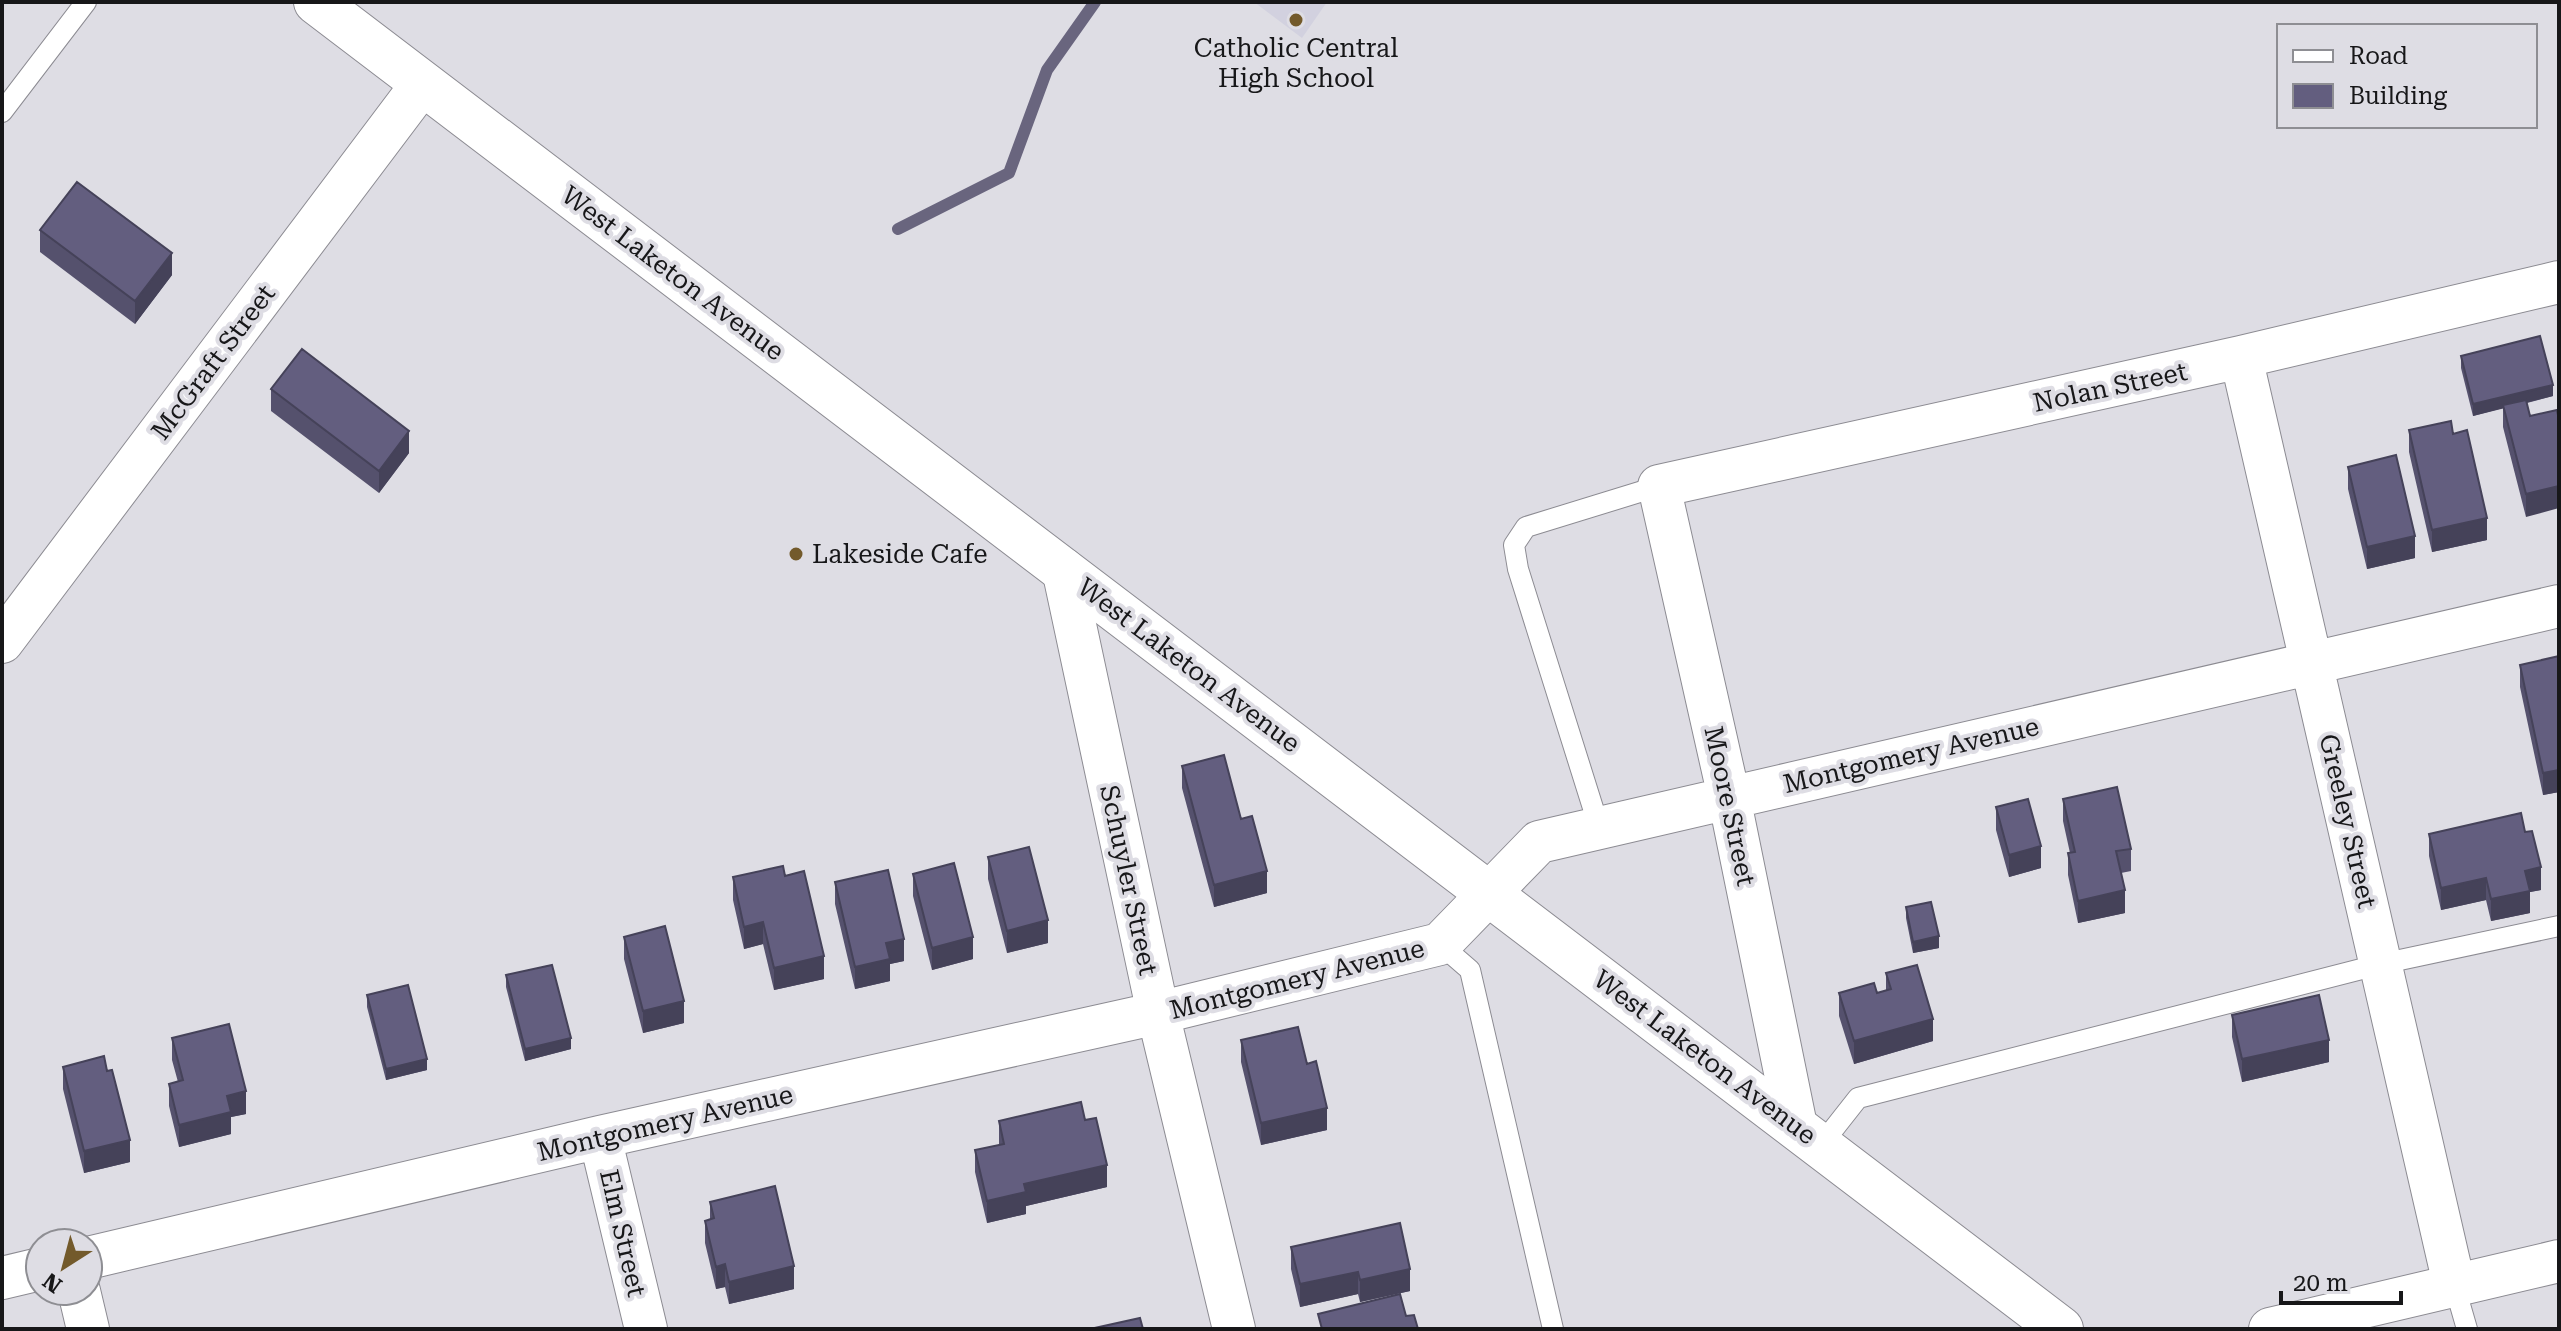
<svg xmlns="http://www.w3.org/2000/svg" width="2561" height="1331" font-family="'Roboto Serif',serif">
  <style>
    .built { fill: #d2d1df }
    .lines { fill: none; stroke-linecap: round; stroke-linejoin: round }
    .stream { stroke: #69657e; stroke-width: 12 }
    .lane-casing { stroke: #8c8b92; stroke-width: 22 }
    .street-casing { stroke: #8c8b92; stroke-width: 44 }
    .secondary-casing { stroke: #8c8b92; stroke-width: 46 }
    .lane { stroke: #fff; stroke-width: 20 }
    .street { stroke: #fff; stroke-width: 42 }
    .secondary { stroke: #fff; stroke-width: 44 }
    .wall { fill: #55516d }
    .shaded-wall { fill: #454259 }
    .building { fill: #635e7f; stroke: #454259; stroke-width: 2 }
    .poi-dot { fill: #735a2b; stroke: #dedde4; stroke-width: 3 }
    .labels { text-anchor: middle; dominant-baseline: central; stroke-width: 8; stroke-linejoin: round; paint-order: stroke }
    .poi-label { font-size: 26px; fill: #171719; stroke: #dedde4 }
    .street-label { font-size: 26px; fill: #171719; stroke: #dedde4 }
  </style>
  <rect width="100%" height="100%" fill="#dedde4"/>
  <path class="built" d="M1254,2h73l-25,36z"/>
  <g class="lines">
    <path class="stream" d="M898,229l111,-56 38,-103 48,-68"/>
    <defs>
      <path id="lane" d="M2,112l84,-110
        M1599,827l-81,-258 -4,-24 12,-18 133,-41
        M1440,944l30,26 83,359
        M1821,1145l37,-47 523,-134 178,-38
        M2454,1284l13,45"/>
      <path id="street" d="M2241,357l213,927
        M1063,569l95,444 76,316
        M2,642l421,-559
        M1796,1126l-67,-329 -70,-311 582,-129 318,-75
        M600,1137l46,192
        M88,1258l512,-121 558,-124 282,-69 99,-102 1020,-236
        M2,1278l38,-9
        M79,1291l9,38
        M2270,1329l289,-68"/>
      <path id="secondary" d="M316,2l1745,1327"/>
    </defs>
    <use href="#lane" class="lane-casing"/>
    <use href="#street" class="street-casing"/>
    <use href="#secondary" class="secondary-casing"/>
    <use href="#lane" class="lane"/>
    <use href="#street" class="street"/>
    <use href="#secondary" class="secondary"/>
  </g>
  <path class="wall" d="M40,230l132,45 -37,49 -95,-72z
    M2461,356l92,40 -26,7 -1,114 -23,-90v-19l-30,8 -12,-48z
    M271,389l138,64 -30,40 -108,-82z
    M2409,430l44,4 34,106 -55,12 -23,-100z
    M2348,467l67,91 -48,11 -19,-80z
    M2559,656v136l-16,3 -23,-108v-22z
    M1182,766l59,53 26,74 -53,14 -32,-119z
    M2063,799l68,50v22l-10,2 4,40 -47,10 -10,-48v-22h2l-7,-32z
    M1996,807l45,61 -32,9 -13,-47z
    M2525,832l16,58 -11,2v21l-39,8 -5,-21 -45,10 -12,-54v-22z
    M988,857l60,86 -41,10 -19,-74z
    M913,874l60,85 -41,11 -19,-74z
    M785,876l39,103 -50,11 -11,-46 -19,5 -11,-49v-23z
    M835,882l69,79 -14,3v17l-35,8 -20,-85z
    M1906,907l33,41 -26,5 -7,-35z
    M624,937l60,86 -41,10 -19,-74z
    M1886,973l47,68 -79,23 -15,-48v-23h38l9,-3z
    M506,975l65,74 -46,12 -19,-74z
    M367,995l60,75 -41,10 -19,-73z
    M2232,1015l97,47 -87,20 -10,-45z
    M172,1038l74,76 -15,3v17l-52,13 -10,-41v-22l9,-2 -6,-22z
    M1241,1040l66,24 20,66 -66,15 -20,-83z
    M63,1067l44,4 23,91 -46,11 -21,-84z
    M1085,1120l22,67 -81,19v8l-39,9 -12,-51v-22l24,-5v-24z
    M710,1202l84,87 -65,15 -4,-17 -9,2 -11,-46v-22l5,-2z
    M1291,1247l119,44 -50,11 -2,-8 -58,13 -9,-38z"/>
  <path class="shaded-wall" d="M172,253v22l-37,49v-23z
    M2553,385v11l-80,20v-12z
    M409,431v22l-30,40v-22z
    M2559,486v22l-33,9v-23z
    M2487,518v22l-55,12v-22z
    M2415,536v22l-48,11v-22z
    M2559,770v22l-16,3v-22z
    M2041,846v22l-32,9v-22z
    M2541,867v23l-11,2v21l-39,8v-22l34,-28z
    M1267,871v22l-53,14v-22z
    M2486,878v22l-45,10v-22z
    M2125,890v23l-47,10v-22z
    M1048,920v23l-41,10v-22z
    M763,922v22l-19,5v-22z
    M1939,936v12l-26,5v-11z
    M973,937v22l-41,11v-22z
    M904,939v22l-14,3v17l-35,8v-22l31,-24z
    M824,956v23l-50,11v-22z
    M684,1001v22l-41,10v-22z
    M1933,1019v22l-79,23v-23z
    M571,1038v11l-46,12v-12z
    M2329,1040v22l-87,20v-23z
    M427,1059v11l-41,10v-11z
    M246,1091v23l-15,3v17l-52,13v-22l48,-29z
    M1327,1108v22l-66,15v-22z
    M130,1140v22l-46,11v-22z
    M1107,1165v22l-81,19v8l-39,9v-22l37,-17z
    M725,1264v23l-9,2v-22z
    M794,1266v23l-65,15v-22z
    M1410,1269v22l-50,11v-22z
    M1358,1272v22l-58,13v-23z"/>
  <path class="building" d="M77,182l95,71 -37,48 -95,-71z
    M2540,336l13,49 -80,19 -12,-48z
    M302,349l107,82 -30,40 -108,-82z
    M2526,400l4,16 27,-6 2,10v66l-33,8 -23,-89z
    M2451,421l2,13 14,-4 20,88 -55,12 -23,-100z
    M2396,455l19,81 -48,11 -19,-80z
    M2559,656v114l-16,3 -23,-108z
    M1224,755l17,64 11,-3 15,55 -53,14 -32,-119z
    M2117,787l14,62 -15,2 9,39 -47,11 -10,-48 7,-1 -12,-53z
    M2028,799l13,47 -32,9 -13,-48z
    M2521,813l4,19 7,-1 9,36 -16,4 5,20 -39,8 -5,-21 -45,10 -12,-54z
    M1029,847l19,73 -41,11 -19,-74z
    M954,863l19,74 -41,11 -19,-74z
    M783,866l2,10 19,-5 20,85 -50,12 -11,-46 -19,5 -11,-50z
    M888,870l16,69 -18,4 4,16 -35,8 -20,-85z
    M1931,902l8,34 -26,6 -7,-35z
    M665,926l19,75 -41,10 -19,-74z
    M552,965l19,73 -46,11 -19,-74z
    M1917,965l16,54 -79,22 -15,-48 35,-10 3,10 14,-4 -5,-16z
    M408,985l19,74 -41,10 -19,-74z
    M2319,995l10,45 -87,19 -10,-44z
    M229,1024l17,67 -19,5 4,16 -52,13 -10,-41 14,-4 -11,-42z
    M1298,1027l9,37 9,-3 11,47 -66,15 -20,-83z
    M104,1056l3,15 5,-1 18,70 -46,11 -21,-84z
    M1081,1102l4,18 11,-2 11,47 -83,19 2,8 -39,9 -12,-51 29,-6 -5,-23z
    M775,1186l19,80 -65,16 -4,-18 -9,3 -11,-46 9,-3 -4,-16z
    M1400,1223l10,46 -50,11 -2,-8 -58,12 -9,-37z
    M1400,1294l6,22 8,-1 4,14h-96l-4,-15z
    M1140,1318l3,11h-53z"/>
  <g class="poi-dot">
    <circle cx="1296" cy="20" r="8"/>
    <circle cx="796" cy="554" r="8"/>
  </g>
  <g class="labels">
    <g class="poi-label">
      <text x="1296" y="48">Catholic Central<tspan x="1296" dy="30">High School</tspan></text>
      <text x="812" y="554" text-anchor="start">Lakeside Cafe</text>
    </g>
    <g class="street-label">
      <text transform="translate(673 273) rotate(37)">West Laketon Avenue</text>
      <text transform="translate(213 362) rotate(-53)">McGraft Street</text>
      <text transform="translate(2110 387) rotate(-12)">Nolan Street</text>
      <text transform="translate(1189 665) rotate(37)">West Laketon Avenue</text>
      <text transform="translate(1911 755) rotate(-13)">Montgomery Avenue</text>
      <text transform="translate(1730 806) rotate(78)">Moore Street</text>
      <text transform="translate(2348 821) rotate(77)">Greeley Street</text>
      <text transform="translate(1129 880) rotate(78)">Schuyler Street</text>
      <text transform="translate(1297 979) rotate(-14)">Montgomery Avenue</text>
      <text transform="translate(1705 1057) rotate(37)">West Laketon Avenue</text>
      <text transform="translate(665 1123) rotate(-13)">Montgomery Avenue</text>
      <text transform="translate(623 1233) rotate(77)">Elm Street</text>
    </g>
  </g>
  <rect width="2561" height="1331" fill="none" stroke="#171719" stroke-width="8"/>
  <rect x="2277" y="24" width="260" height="104" fill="#dedde4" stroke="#8e8e93" stroke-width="2"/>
  <rect x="2293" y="50" width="40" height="12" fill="#ffffff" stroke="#8e8e93" stroke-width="2"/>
  <text x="2349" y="64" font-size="24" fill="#171719">Road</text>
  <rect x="2293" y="84" width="40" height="24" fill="#635e7f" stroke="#8e8e93" stroke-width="2"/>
  <text x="2349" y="104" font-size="24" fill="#171719">Building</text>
  <g transform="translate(64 1267) rotate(216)"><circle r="38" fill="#dedde4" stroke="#8e8e93" stroke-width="2"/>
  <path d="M0-6L14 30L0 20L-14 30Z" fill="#735a2b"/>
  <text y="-12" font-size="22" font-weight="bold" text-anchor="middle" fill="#171719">N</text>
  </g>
  <path d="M2281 1291v12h120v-12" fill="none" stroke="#171719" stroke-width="4"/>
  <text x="2293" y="1291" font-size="24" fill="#171719" stroke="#dedde4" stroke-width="6" paint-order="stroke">20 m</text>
</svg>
